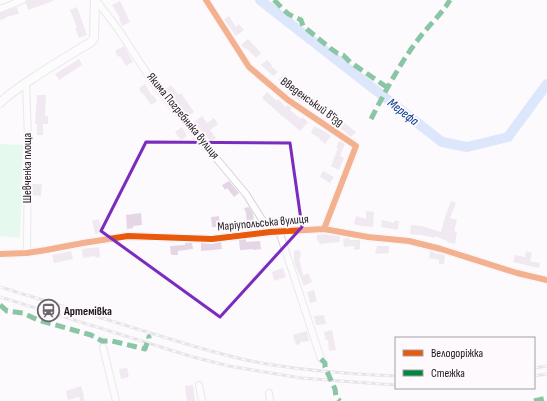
<svg xmlns="http://www.w3.org/2000/svg" width="547" height="401" font-family="'Sofia Sans Condensed',sans-serif">
  <style>
    .green { fill: #cdf9e0 }
    .lines { fill: none; stroke-linecap: round; stroke-linejoin: round }
    .river { stroke: #b8d1fb; stroke-width: 10 }
    .building { fill: #e4d6e4 }
    .minor-casing { stroke: #d7d2d7; stroke-width: 8 }
    .tertiary-casing { stroke: #d7d2d7; stroke-width: 10 }
    .path { stroke: #e4e4e4; stroke-width: 1; stroke-dasharray: 3 2; stroke-linecap: butt }
    .minor { stroke: #fffeff; stroke-width: 6 }
    .tertiary { stroke: #fffeff; stroke-width: 8 }
    .rail-casing { stroke: #ccc; stroke-width: 3 }
    .rail { stroke: #fdf9fd; stroke-width: 1.5; stroke-dasharray: 4.5; stroke-linecap: butt }
    .quiet { stroke: #00873e; stroke-width: 5; stroke-dasharray: 10 5; stroke-linecap: butt }
    .cycleway-casing { stroke: #fdf9fd; stroke-width: 8 }
    .cycleway { stroke: #e8590c; stroke-width: 6 }
    .marked { fill: none; stroke: #7b2cbf; stroke-width: 3; stroke-linejoin: round }
    .labels { text-anchor: middle; dominant-baseline: central; stroke-width: 4; stroke-linejoin: round; paint-order: stroke }
    .street-label { font-size: 12px; fill: #1c151d; stroke: #fdf9fd }
    .poi-label { font-size: 12px; font-weight: bold; fill: #1c151d; stroke: #fdf9fd; text-anchor: start }
    .water-label { font-size: 13px; font-style: italic; fill: #023a8c; stroke: #fdf9fd }
  </style>
  <rect width="100%" height="100%" fill="#fcfafc"/>
  <path class="green" d="M0,144l23,1 -3,93 -20,-2z"/>
  <g class="lines">
    <path class="river" d="M260,0l182,142 25,5 41,-10 39,-53"/>
  </g>
  <path class="building" d="M27,0h26v1l-25,9 -2,-7z
    M120,1l10,21 -8,4 -3,-7 1,-1 -8,-13z
    M17,7l2,7 -13,3v1l-6,2v-7z
    M77,7l10,28 -8,3 -4,-10h2l-7,-18z
    M229,16l7,11 3,-3 5,6 -8,6 -12,-17z
    M248,39l13,14 -5,5 -10,-10 -1,1 -4,-4z
    M124,46l9,16 -7,4 -6,-10 -2,1 -3,-6z
    M79,59l3,6 -23,15 -4,-6z
    M267,60l5,5 -1,1 7,6 -5,4 -12,-11z
    M284,74l5,3 -2,3 20,17 -4,6 -16,-11 3,-4 -12,-8z
    M145,84l7,12 1,-1 4,6 -6,4 -8,-12 -1,1 -3,-6z
    M171,85l8,10 2,-2 13,19 -6,4 -18,-22 -1,1 -4,-5z
    M267,92l10,9 1,-2 8,8 1,-2 5,3 -2,2 11,9 1,-2 6,5 -8,9 -15,-13 -5,-3v-1l-18,-16z
    M37,95h9l-1,21h3v8h-5v11h-6v-11h-2z
    M202,116l5,7 7,-5 4,6 -8,6 6,8 -5,4 -9,-11 -1,1 -7,-10z
    M332,117l9,6 1,-2 14,11 -5,5 -13,-11 -1,1 -5,-3 1,-1 -3,-3z
    M314,126l10,5 7,5 -6,8 -6,-5 1,-1 -9,-5z
    M182,127l5,9 -6,4 -6,-8z
    M339,141l6,3 -5,12 4,2 -5,12 -8,-4 7,-18h-2z
    M323,171l11,6 -4,6 -10,-6z
    M229,181l10,12 -5,4 -7,-9 -2,2 -3,-5z
    M32,184h10l-1,12 -9,-1z
    M451,201l5,2 -6,15 7,2 -3,11 3,1 -2,12 -8,-2v-1l-12,-5v2l-14,-3 -11,-1 1,-9 11,1 19,6 5,-18z
    M249,207l4,6 1,10 -7,1 -1,-11 -2,-5z
    M366,211l8,1 -1,15 -12,-1 -7,-2 2,-8 10,3z
    M141,213l1,12 -9,1v2l-6,1 -1,-14z
    M219,216l1,11h-8l-1,-10z
    M99,219l3,13 -7,2 -3,-13z
    M382,220l12,3v-2h5l-1,9 -17,-3z
    M327,234l1,1 12,1v6l-21,2v-3h-2v-6z
    M349,238l1,2h10v9l-6,1v-4l-10,1 -1,-8z
    M246,239v3l14,-1 1,8 -8,1v-1l-13,1 -1,-10z
    M221,242l1,7 -21,2v-8l11,1z
    M185,243h7l1,6 -15,2v4h-7l-1,-9 15,-1z
    M377,246h12v7l-14,1z
    M99,247l1,10 -4,1 -1,-2 -12,2 -1,-9z
    M300,250l1,8h-2l4,18 5,-3 4,9 -8,4 -10,-24v-11z
    M71,251l2,8 -19,4 -2,-8z
    M430,251l4,1v1l11,2 -1,9h-5v-4l-10,-2z
    M526,251l6,2 -2,8 10,2 -1,5 -26,-6 2,-7 10,2z
    M283,268l3,9 -12,4 -2,-9z
    M314,290l3,11 -7,2 -3,-11z
    M324,315l2,9 -10,1 -2,-9z
    M332,330l4,20 -7,1 -1,-11h-2l-2,-8z
    M307,331l2,10 -9,1v2l-4,1 -3,-10z
    M127,368l2,9 -8,2 -2,-10z
    M193,385l2,16h-8l-2,-15z
    M81,386l3,10h-1l2,5h-5l-1,-4 -11,3 -2,-9z"/>
  <g class="lines">
    <defs>
      <path id="minor" d="M96,0l22,29 36,55 92,110 24,38
        M206,0l43,67 39,33 68,46 -32,83
        M0,9l23,-9
        M26,83l2,55 -1,115
        M279,231l42,128
        M0,254l27,-1 19,-3 37,-7 45,-7 84,3 58,-7 54,-3 44,8 41,4 32,8 76,24 30,7
        M103,347l13,54
        M199,385l3,16
        M269,393l1,8"/>
      <path id="tertiary" d="M0,103c9,-9 21,-17 32,-24 19,-13 39,-25 59,-37l3,-4 1,-38"/>
    </defs>
    <use href="#minor" class="minor-casing"/>
    <use href="#tertiary" class="tertiary-casing"/>
    <path class="path" d="M0,172l13,-23
      M0,190h21
      M0,200h1
      M0,217l16,18
      M145,335l2,1
      M102,338l2,-5
      M142,344l2,1"/>
    <use href="#minor" class="minor"/>
    <use href="#tertiary" class="tertiary"/>
    <defs>
      <path id="rail" d="M0,287l193,59c21,6 42,12 63,16 46,9 93,12 140,14
        M0,297l193,60 36,9 72,12 66,5 29,2
        M534,368l13,-2
        M534,376l13,-2"/>
    </defs>
    <use href="#rail" class="rail-casing"/>
    <use href="#rail" class="rail"/>
    <path class="quiet" d="M274,0c4,4 8,8 12,12 4,4 10,5 15,8l2,6 27,22 7,5 6,2 7,7 38,26
      M371,119c14,-27 28,-54 46,-78 10,-14 24,-26 33,-41
      M0,305l7,6 16,2 15,7 53,15 11,6h10l33,8 4,-12 -2,-1
      M321,359l4,4v4l10,22 1,8 4,4
      M534,401l13,-3"/>
    <defs>
      <path id="cycleway" d="M206,0l43,67 39,33 68,46 -32,83
        M0,254l27,-1 19,-3 37,-7 45,-7 84,3 58,-7 54,-3 44,8 41,4 32,8 76,24 30,7"/>
    </defs>
    <use href="#cycleway" class="cycleway-casing"/>
    <use href="#cycleway" class="cycleway"/>
  </g>
  <path d="M0 0H547V401H0ZM146,142l144,1 12,84 -82,90 -119,-86z" fill="#fcfafc" fill-opacity=".55" fill-rule="evenodd"/>
  <path class="marked" d="M146,142l144,1 12,84 -82,90 -119,-86z"/>
  <defs>
    <symbol id="station-ring" viewBox="-11 -11 22 22"><circle r="9.5" fill="#fdf9fd" stroke="#6a656b" stroke-width="1.5"/><path d="M-3-6H3Q5-6 5-4V2Q5 4 3 4L4.5 6H3L1.5 4h-3L-3 6H-4.5L-3 4Q-5 4-5 2V-4Q-5-6-3-6ZM-3.5-4v3h7v-3ZM-3.5 1v1.5H-2V1ZM2 1v1.5H3.5V1Z" fill="#6a656b"/></symbol>
  </defs>
  <g fill-rule="evenodd">
    <use href="#station-ring" x="36" y="298" width="25" height="25"/>
  </g>
  <g class="labels">
    <g class="street-label">
      <text transform="translate(312 102) rotate(36)">Введенський в'їзд</text>
      <text transform="translate(183 116) rotate(51)">Якима Погребняка вулиця</text>
      <text transform="translate(27 168) rotate(-90)">Шевченка площа</text>
      <text transform="translate(263 223) rotate(-5)">Маріупольська вулиця</text>
    </g>
    <g class="poi-label">
      <text x="64" y="311">Артемівка</text>
    </g>
    <g class="water-label">
      <text transform="translate(403 112) rotate(38)">Мерефа</text>
    </g>
  </g>
  <rect x="395" y="337" width="140" height="52" fill="#fdf9fd" stroke="#a39ea3"/>
  <rect x="403" y="350" width="20" height="6" fill="#e8590c" stroke="#a39ea3"/>
  <text x="431" y="357" font-size="12" fill="#1c151d">Велодоріжка</text>
  <rect x="403" y="370" width="20" height="6" fill="#00873e" stroke="#a39ea3"/>
  <text x="431" y="377" font-size="12" fill="#1c151d">Стежка</text>
</svg>
